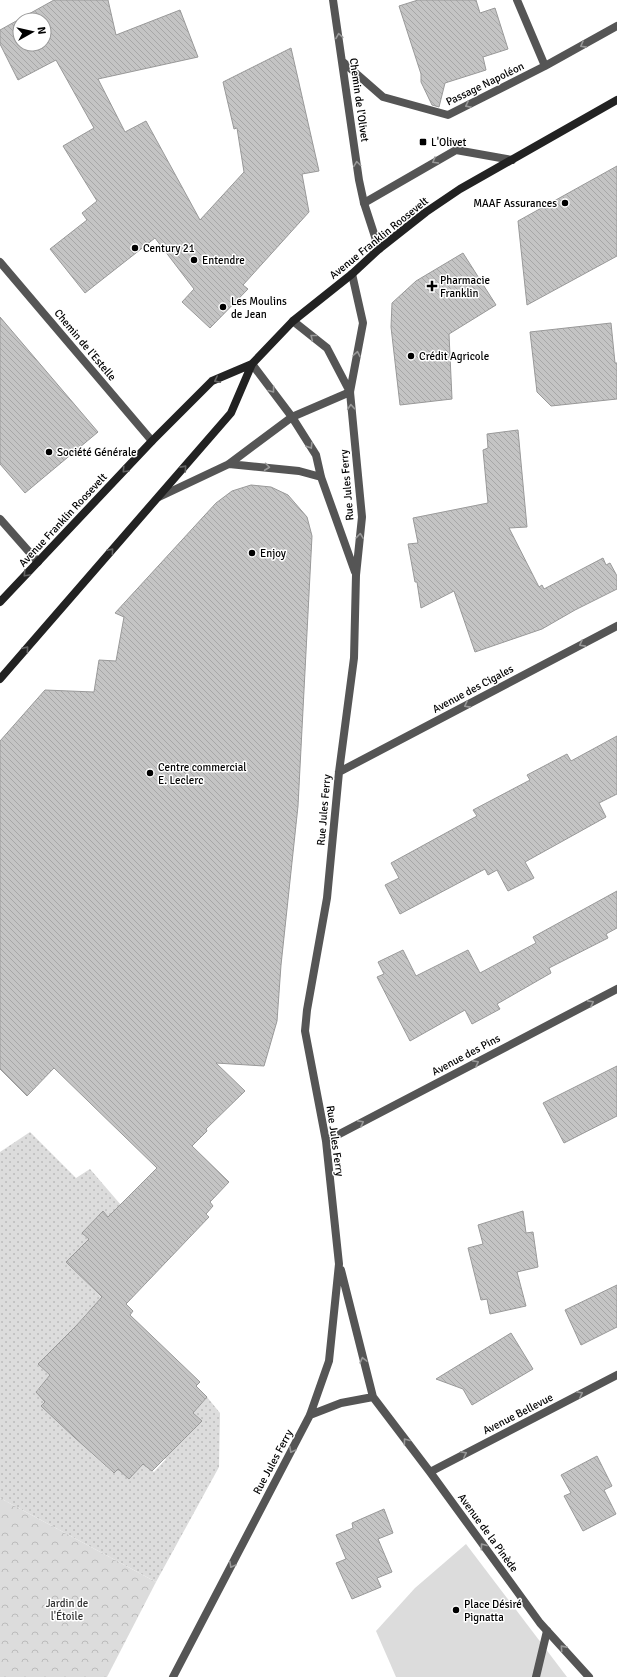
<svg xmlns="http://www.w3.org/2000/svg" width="617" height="1677" font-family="Signika,sans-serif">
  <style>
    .grass { fill: url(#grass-dots) }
    .forest { fill: url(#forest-crowns) }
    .garden { fill: #dcdcdc }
    .building { fill: url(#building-back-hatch); stroke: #999; fill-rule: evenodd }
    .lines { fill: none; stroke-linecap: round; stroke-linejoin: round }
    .service { stroke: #555; stroke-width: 8 }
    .minor { stroke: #555; stroke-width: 8 }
    .secondary { stroke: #222; stroke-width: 8 }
    .oneway { stroke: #999 }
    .oneway2 { stroke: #646464 }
    .poi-dot { fill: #000; stroke: #fff; stroke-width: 1.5 }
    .labels { text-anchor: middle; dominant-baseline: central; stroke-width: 3; stroke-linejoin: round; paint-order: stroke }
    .street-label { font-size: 11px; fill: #000; stroke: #fff }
    .poi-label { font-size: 11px; fill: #000; stroke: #fff; text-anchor: start }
    .park-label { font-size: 11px; fill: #333; stroke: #fff }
  </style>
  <defs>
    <pattern id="grass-dots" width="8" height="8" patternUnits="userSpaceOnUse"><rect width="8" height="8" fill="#dcdcdc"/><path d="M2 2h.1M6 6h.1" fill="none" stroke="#bbb" stroke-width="1.8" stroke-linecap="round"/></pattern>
    <pattern id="forest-crowns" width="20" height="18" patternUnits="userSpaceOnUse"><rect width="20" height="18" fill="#dcdcdc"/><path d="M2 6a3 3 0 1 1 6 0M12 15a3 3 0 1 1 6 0" fill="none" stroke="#bbb"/></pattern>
    <pattern id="building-back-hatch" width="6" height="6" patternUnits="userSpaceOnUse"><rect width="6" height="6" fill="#c4c4c4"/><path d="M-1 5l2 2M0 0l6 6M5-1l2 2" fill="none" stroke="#a7a7a7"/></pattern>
  </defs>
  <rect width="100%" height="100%" fill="#fff"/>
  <path class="grass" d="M30,1132l46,46 14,-9 31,36 -12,12 -6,-5 -20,21 6,6 -23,23 48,48 -27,3 -11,13 5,6 -42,32 11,11 -14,16 9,11 -4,4 22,20 33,23 -5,4 22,20 5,-4 11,10 14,-15 11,8 12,-13 -5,-5 40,-33 -8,-8 14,-16 13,16 -1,54 -63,115 -156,-84v-346z"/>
  <path class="forest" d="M0,1498l156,84 -49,95h-107z"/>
  <path class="garden" d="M466,1544l101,133h-171l-20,-46 39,-43z"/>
  <path class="building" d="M54,0h54l8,35 64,-25 18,47 -100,22 27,53 21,-11 54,99 44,-48 -7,-44 -3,1 -11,-47 68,-34 28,123 -17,3 7,38 -66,73 5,4 -38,39 -28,-26 12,-13 -39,-51 -70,55 -35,-44 37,-29 -5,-7 15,-12 -34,-55 31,-18 -38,-68 -38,20 -18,-36v-14zM20,20h24v24h-24z
    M418,0h58l4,13 15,-5 13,41 -25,8 3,13 -41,13 -6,24 -7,-2 -11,-23v-8l-22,-68z
    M617,166v90l-90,49 -9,-84z
    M463,253l33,52 -47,29 3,65 -52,6 -9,-78 1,-24 24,-22z
    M0,317l98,115 -73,61 -25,-29z
    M611,323l4,40h2v36l-66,7 -14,-14 -7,-60z
    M518,430l9,97 -18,1 30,59 3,-2 2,4 59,-31 3,7 4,-2 7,13v13l-42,21 -33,19 -67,23 -21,-61 -33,17 -4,-26h-2l-7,-38 10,-1 -5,-25 75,-15 -5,-53 5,-2 -1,-14z
    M251,485l20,2 17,8 19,22 5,19 -14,270 -17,159 -4,56 -13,45 -48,-3 29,28 -39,38 1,2 -15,15 37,36 -19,20 3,4 -7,8 3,3 -83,87 7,7 -3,4 70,67 -4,4 11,11 -14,16 9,8 -50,50 -9,-7 -14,15 -11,-10 -4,4 -40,-36 -33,-31 4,-4 -9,-10 14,-17 -12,-11 38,-38 26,-29 -36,-35 23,-23 -7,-6 21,-22 5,6 49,-49 -103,-100 -27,28 -27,-27v-328l45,-51 49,2 5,-32 17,1 8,-44 -9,-4 101,-110 16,-12z
    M617,736v58l-18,9 7,14 -81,45 9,16 -26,13 -11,-21 -9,5 -3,-6 -85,45 -15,-29 14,-7 -8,-15 86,-47 -4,-6 57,-30 -3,-5 40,-21 4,7z
    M617,891v37l-11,6 2,4 -59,30 2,5 -54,31 3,5 -28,15 -7,-14 -55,31 -33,-64 7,-3 -6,-12 25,-12 13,26 52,-26 12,23 56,-30 -3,-6z
    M617,1066v50l-53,27 -21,-40z
    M523,1211l3,22 7,-1 5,35 -21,5 9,34 -36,8 -3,-15 -6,1 -13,-52 15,-4 -5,-19z
    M617,1285v42l-36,18 -16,-35z
    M511,1333l22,36 -61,36 -9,-16 -27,-10z
    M597,1456l15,30 -8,4 12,24 -33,17 -19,-35 7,-3 -10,-18z
    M384,1509l9,24 -15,6 14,33 -15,6 4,9 -29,12 -16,-36 10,-4 -10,-24 17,-7 -1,-5z"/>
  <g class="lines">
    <path class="service" d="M364,203l92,-53 56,10
      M536,1677l11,-46"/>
    <path class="minor" d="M333,0l26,180 5,23 15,46
      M517,0l28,66
      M343,62l40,35 65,18 97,-49 72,-40
      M0,262l152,179
      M293,321l34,27 23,44
      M252,364l40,53 24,38 5,22 34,95
      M229,464l70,7 22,6
      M159,497l70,-33 63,-47 58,-25
      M0,519l38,43
      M339,772l278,-146
      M326,1141l291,-152
      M341,1270l32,127
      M310,1415l31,-12 32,-6 57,75 110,151 49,54
      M430,1472l187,-97
      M173,1677l137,-262 19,-54 10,-97 -13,-123 -21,-110 2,-21 20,-112 12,-126 15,-114 2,-83 6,-58 -12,-125 13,-69 -11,-49"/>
    <path class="secondary" d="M0,602l152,-161 60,-60 40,-17
      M0,679l231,-266 21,-49 41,-43 59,-47 27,-25 47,-37 34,-23 157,-89"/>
  </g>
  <defs><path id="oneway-chevron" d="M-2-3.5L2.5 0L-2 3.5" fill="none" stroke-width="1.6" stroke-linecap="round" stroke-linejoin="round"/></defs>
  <g class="oneway">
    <use href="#oneway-chevron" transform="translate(339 36) rotate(-99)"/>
    <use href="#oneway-chevron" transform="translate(583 45) rotate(151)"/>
    <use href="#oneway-chevron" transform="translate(468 105) rotate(153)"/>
    <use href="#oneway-chevron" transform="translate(435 161) rotate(150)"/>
    <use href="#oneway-chevron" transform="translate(357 164) rotate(-98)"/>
    <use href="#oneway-chevron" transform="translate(313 337) rotate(-141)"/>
    <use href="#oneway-chevron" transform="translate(357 354) rotate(-79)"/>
    <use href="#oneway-chevron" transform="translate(272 390) rotate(53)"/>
    <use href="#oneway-chevron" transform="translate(351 407) rotate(-94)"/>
    <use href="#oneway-chevron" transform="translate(310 446) rotate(58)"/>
    <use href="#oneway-chevron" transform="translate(267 467) rotate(7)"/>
    <use href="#oneway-chevron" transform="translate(360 536) rotate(-84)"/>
    <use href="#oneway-chevron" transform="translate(582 644) rotate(152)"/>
    <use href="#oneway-chevron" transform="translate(467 705) rotate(152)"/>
    <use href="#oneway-chevron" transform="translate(591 1003) rotate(-28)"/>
    <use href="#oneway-chevron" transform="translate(476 1063) rotate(-28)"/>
    <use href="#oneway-chevron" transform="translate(361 1123) rotate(-28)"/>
    <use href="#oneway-chevron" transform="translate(363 1360) rotate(-104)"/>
    <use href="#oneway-chevron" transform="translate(580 1394) rotate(-27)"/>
    <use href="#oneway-chevron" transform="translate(406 1441) rotate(-127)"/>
    <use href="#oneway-chevron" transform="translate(292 1450) rotate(118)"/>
    <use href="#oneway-chevron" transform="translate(464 1454) rotate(-27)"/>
    <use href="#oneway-chevron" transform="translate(483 1546) rotate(-126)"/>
    <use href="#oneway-chevron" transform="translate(232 1565) rotate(118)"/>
    <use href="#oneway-chevron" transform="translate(563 1648) rotate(-132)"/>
  </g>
  <g class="oneway2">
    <use href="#oneway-chevron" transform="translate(217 380) rotate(153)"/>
    <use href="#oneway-chevron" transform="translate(184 468) rotate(-48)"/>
    <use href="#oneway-chevron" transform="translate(125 470) rotate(133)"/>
    <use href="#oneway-chevron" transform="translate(111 551) rotate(-49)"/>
    <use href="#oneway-chevron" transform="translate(26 574) rotate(133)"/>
    <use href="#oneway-chevron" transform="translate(26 649) rotate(-49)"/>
  </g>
  <g class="poi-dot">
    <rect x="419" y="138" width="8" height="8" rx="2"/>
    <circle cx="565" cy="203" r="4"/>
    <circle cx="135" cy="248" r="4"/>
    <circle cx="194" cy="260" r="4"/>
    <path d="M430 280h4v4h4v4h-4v4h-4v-4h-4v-4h4z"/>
    <circle cx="223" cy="307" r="4"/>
    <circle cx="411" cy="356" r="4"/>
    <circle cx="49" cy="452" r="4"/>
    <circle cx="252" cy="553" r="4"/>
    <circle cx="150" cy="773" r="4"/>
    <circle cx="456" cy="1610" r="4"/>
  </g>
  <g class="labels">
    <g class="street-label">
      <text transform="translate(485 84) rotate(-26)">Passage Napoléon</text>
      <text transform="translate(359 100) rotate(82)">Chemin de l'Olivet</text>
      <text transform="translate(379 238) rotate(-39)">Avenue Franklin Roosevelt</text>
      <text transform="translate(85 345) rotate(50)">Chemin de l'Estelle</text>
      <text transform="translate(347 485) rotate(-95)">Rue Jules Ferry</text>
      <text transform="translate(63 520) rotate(-47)">Avenue Franklin Roosevelt</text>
      <text transform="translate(473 689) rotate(-28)">Avenue des Cigales</text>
      <text transform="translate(324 810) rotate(-85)">Rue Jules Ferry</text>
      <text transform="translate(466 1055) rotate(-28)">Avenue des Pins</text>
      <text transform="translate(335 1141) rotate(82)">Rue Jules Ferry</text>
      <text transform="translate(518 1414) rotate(-27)">Avenue Bellevue</text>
      <text transform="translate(273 1462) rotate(-62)">Rue Jules Ferry</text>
      <text transform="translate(488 1533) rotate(54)">Avenue de la Pinède</text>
    </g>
    <g class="poi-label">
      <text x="431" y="142">L'Olivet</text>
      <text x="557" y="203" text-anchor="end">MAAF Assurances</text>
      <text x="143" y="248">Century 21</text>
      <text x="202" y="260">Entendre</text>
      <text x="440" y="280">Pharmacie<tspan x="440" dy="13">Franklin</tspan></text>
      <text x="231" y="301">Les Moulins<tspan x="231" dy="13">de Jean</tspan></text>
      <text x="419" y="356">Crédit Agricole</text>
      <text x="57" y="452">Société Générale</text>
      <text x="260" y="553">Enjoy</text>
      <text x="158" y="767">Centre commercial<tspan x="158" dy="13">E. Leclerc</tspan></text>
      <text x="464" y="1604">Place Désiré<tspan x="464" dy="13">Pignatta</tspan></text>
    </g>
    <g class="park-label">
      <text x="67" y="1603">Jardin de<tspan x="67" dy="13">l'Étoile</tspan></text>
    </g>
  </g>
  <g transform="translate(32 32) rotate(82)"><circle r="19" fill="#ffffff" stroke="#999999"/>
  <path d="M0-3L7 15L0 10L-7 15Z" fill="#000000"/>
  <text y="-6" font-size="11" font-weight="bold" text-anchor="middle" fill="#000000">N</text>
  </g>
</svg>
